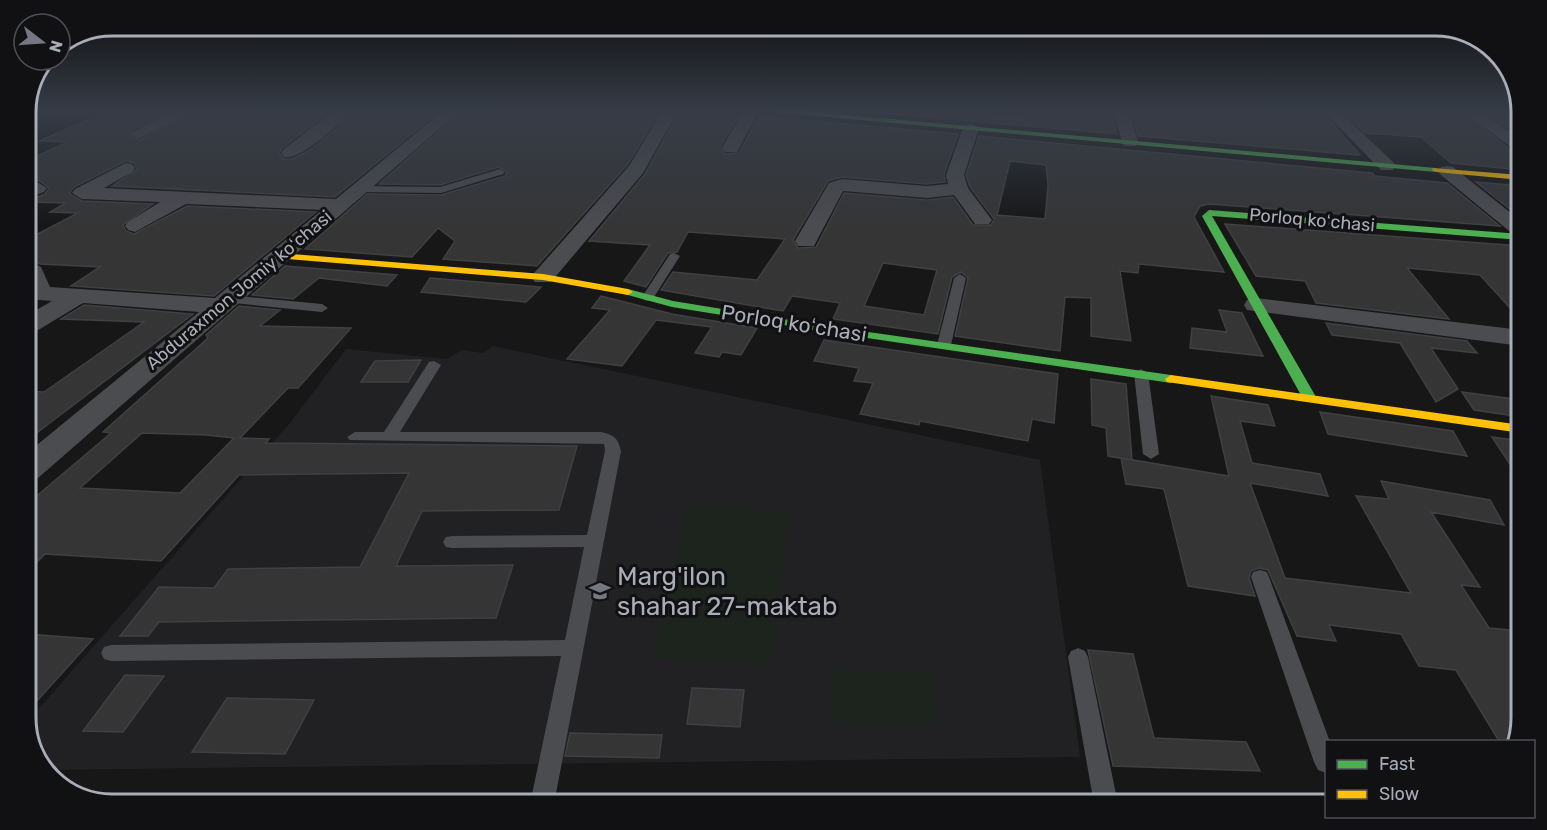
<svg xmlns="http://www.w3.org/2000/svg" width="1547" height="830" font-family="Rubik,sans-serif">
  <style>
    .built { fill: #212123 }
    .green { fill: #1d241e }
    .building { fill: #353536; stroke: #3f4043; stroke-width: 1.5; fill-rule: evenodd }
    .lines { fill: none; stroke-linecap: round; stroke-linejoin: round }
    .lane { fill: #4b4c50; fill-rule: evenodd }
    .street { fill: #4b4c50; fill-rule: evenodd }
    .fast { fill: #4caf50; fill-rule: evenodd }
    .slow { fill: #ffc107; fill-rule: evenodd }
    .labels { text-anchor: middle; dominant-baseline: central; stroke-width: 6; stroke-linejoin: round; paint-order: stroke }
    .far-street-label { font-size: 18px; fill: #a8adb8; stroke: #111113 }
    .street-label { font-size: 21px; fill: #a8adb8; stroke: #111113 }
    .near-poi-label { font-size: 26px; fill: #a8adb8; stroke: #111113; text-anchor: start }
    .rim { fill: none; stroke: #a8adb8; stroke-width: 3 }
  </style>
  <rect width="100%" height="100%" fill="#171717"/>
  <path class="built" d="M493,346l547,114 40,297 -1036,13 -4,-4 -14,-43 264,-300 56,-74 100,10 16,-9 21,3z"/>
  <path class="green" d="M688,505l100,5 -15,155 -122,-8z
    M833,668l99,6 5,53 -106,-6z"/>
  <path class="building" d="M111,110h60l-43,22 11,8 57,-30h136l-50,38 -3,5 5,6h8l18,-9 30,-25 13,-15h88l-106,87 -223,-11 25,-17 -3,-6 -8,-2 -52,26 -4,5 1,3 11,6 71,3 -30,21 3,6 8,3 53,-28 129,6 -102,84 -143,-10 29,-19 -60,-3 -14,-7v-17l52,-27 -28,-1 16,-9 -40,-1 19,-8 4,-6 -11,-8 -12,4v-23l42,-19 -29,-1z
    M463,110h198l-34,55 -90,101 -94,-7 12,-18 -17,-13 -26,29 -107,-8 62,-55 74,1 64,-19 2,-4 -8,-5 -59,18 -61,-1z
    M680,110h17l-3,4 45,1 -19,32 5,7 14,-1 20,-37 199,18 -14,40 1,8 -18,2 -85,-7 -14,4 -35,59 5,8 18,-1 28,-54 83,7 26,-3 20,28h18l3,-6 -24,-32 -4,-12 13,-39 393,37 3,3 72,7 53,43 -291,-22 -9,2 -6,11 30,55 -85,-8 -1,9 -18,-2 11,70 -40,-5v-38l-26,-1 -5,54 -105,-15 13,-58 -7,-6 -9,5 -14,57 -105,-15 7,-16 -48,-7 -9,15 -122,-21 12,-18 84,8 28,-41 -97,-7 -11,20 -9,1 -22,34 -22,-6 26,-36 -61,-4 56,-67zM1010,161l36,4 2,21 -3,33 -48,-4zM883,263l54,7 -13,45 -60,-9z
    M844,110h129l-2,4 52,4 1,-8h87l6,24z
    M1130,110h111l68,4 -4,-4h16l39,45 -222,-19z
    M1341,110h117l56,42 7,1v17l-70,-7 -30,-26 -56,-4z
    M1481,110h40v27z
    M1476,182l45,4v32z
    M1225,224l296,22v74l-41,-45 -73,-7 42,51 -133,-16 -11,-22 -49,-5z
    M285,266l112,9 -10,11 -68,-8 -26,21 -41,-4z
    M430,278l111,9 -15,15 -105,-10z
    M601,296l71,18 85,14 -16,27 -19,-3 -3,5 -24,-4 17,-26 -56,-7 -34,46 -55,-7 43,-49 -18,-2z
    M84,305l109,9 -167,127v-50l18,1 100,-70 -83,-3z
    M239,306l41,4 -20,16 91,2 -53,60h-10l-48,50 29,1 -3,4 311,3 -18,64 -137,1 -26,55 117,-1 -17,53 -337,4 -11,14h-28l39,-49 55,1 14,-19 132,-2 49,-94 -170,2 -78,86 -116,-7 -19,19v-68l85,-72 -8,-1 105,-94 -2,-3zM142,433l64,2 28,3 -54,55 -100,-5z
    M1219,310l23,3 21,43 -73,-8 2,-20 35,4z
    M1326,323l141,18 10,12 -46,-5 27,41 -22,13 -36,-59 -68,-8z
    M824,340l234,34 -4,49 -22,-4 -4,22 -108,-20 -1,4 -59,-11 13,-31 -19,-2 5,-13 -45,-7z
    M421,360l-13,22h-47l14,-21z
    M1091,379l35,5 6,76 -24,-4 -2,-28 -14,-3z
    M1462,392l59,8v17l-47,-7z
    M1211,396l57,9 7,21 -35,-5 12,42 68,11 8,22 -78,-13 35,95 126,15 -55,-97 33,3 -8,-18 109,19 14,25 -73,-13 49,75 -19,-2 28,43 32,3v87l-5,23h-17l-43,-71 -37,-4 -18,-32 -72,-9 7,16 -39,-5 -29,-66 -9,-2 -8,3 -2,7 6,18 -67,-10 -24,-97 -38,-5 -5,-26 108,18z
    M1320,412l133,19 14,25 -139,-22z
    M1492,437l29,4v40z
    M26,634l67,5 -67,74z
    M1088,650l45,4 21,84 92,4 14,29 -147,-5z
    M125,675l39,1 -41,56 -40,-1z
    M692,688l52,2 -4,37 -53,-3z
    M227,698l87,2 -29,54 -93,-2z
    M570,733l92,2 -3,23 -94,-2z"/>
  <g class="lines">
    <path class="lane" d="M500,169l5,3 -2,2 -62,19 -82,-1 -5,-3 5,-3 81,1z
      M674,253l6,3 -26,41 -6,4 -4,-1 -2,-3 28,-43z
      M960,274l6,4 -15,67 -7,4 -7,-4 17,-67z
      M227,295l95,9 6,4 -6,4 -99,-10v-6z
      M434,361l7,4 -41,67h201c13,3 17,6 20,19l-67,353h-24l31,-148 -450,5 -7,-2 -3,-6 3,-6 7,-2 454,-5 19,-93 -132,1 -6,-1 -3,-5 3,-5 6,-1 135,-1 18,-84 -1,-7 -254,-4 -3,-3 8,-5h29l45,-70z
      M1141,369l7,4 11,81 -8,5 -8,-5 -9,-81z
      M1260,570l7,2 2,5 61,165h-4v31l-8,-3 -4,-8 -63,-185 2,-5z
      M1078,648l7,3 3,6 30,147h-24l-26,-147 3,-6z"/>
    <path class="street" d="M175,110h19l-50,26 -6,2 -8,-5z
      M335,110h16c-11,14 -51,51 -67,47l-3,-4 3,-4z
      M444,110h17l-423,368 -12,3v-27l173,-142 -116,-9 -48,29 -9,3v-19l26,-15 -26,-2v-40l15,8 9,20 165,11 107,-88 -136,-6 -51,28 -7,-2 -3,-4 3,-4 32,-20 -78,-3 -10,-6 3,-4 51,-26 6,1 3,4 -3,4 -28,16 232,11z
      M663,110h15l-35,63 -92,109h-16l-4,-5 4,-5 94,-106z
      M744,110h15l-22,42h-12l-3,-4z
      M1113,110h15l10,32 -2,4h-12l-2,-4z
      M1323,110h15l55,52 3,4 -3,4h-12z
      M1460,110h18l43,29v12l-6,-1z
      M971,123l8,5 -15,47 4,13 24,32 -3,4h-14l-21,-29 -27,3 -84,-7 -29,55h-16l-3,-5 34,-58 13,-4 85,7 21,-2 -2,-9 17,-47z
      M1447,166l6,1 68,54v16l-7,-2 -73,-60 -3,-4 3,-4z
      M37,182l10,6 -3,4 -18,6v-12z
      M1256,298l265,32v16l-274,-36 -3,-5 3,-5z"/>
    <path class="fast" d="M770,110h21l645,58 4,2 -4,2 -663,-60z
      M1209,210l312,24v6l-309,-24 104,181 -7,4 -7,-4 -100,-181z
      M628,289l45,12 160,26 338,48 6,4 -6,4 -338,-50 -161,-26 -48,-13 -1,-2z"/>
    <path class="slow" d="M1433,168l88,7v5l-85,-8 -4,-2z
      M279,253l264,21 85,15 5,3 -5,3 -85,-15 -268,-22 -1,-2z
      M1171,375l350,50v8l-354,-51 -2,-3z"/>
  </g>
  <linearGradient id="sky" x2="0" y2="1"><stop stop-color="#0d0d0d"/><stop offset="0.49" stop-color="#363c47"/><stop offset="1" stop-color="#363c47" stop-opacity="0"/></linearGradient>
  <rect width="1547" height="226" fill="url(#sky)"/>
  <defs>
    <symbol id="school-bare" viewBox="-9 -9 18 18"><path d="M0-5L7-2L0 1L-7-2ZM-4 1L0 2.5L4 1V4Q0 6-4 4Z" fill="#757880" stroke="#111113" stroke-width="2.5" paint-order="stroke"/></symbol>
  </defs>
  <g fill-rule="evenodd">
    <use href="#school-bare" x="585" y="576" width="30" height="30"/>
  </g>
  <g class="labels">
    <g class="far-street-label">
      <text transform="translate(1312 220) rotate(5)">Porloq koʻchasi</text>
      <text transform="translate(239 290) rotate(-40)">Abduraxmon Jomiy koʻchasi</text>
    </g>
    <g class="street-label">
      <text transform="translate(794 323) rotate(9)">Porloq koʻchasi</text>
    </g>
    <g class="near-poi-label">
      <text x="617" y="576">Marg'ilon<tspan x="617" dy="30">shahar 27-maktab</tspan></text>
    </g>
  </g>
  <path d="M0 0H1547V830H0ZM112 36H1435A76 76 0 0 1 1511 112V718A76 76 0 0 1 1435 794H112A76 76 0 0 1 36 718V112A76 76 0 0 1 112 36Z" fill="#111113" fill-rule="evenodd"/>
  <path class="rim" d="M112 36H1435A76 76 0 0 1 1511 112V718A76 76 0 0 1 1435 794H112A76 76 0 0 1 36 718V112A76 76 0 0 1 112 36Z"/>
  <rect x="1325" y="740" width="210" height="78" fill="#111113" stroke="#4d4f55" stroke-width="1.5"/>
  <rect x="1337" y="760" width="30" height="9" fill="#4caf50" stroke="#4d4f55" stroke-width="1.5"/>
  <text x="1379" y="770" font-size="18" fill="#a8adb8">Fast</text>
  <rect x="1337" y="790" width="30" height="9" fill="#ffc107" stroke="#4d4f55" stroke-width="1.5"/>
  <text x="1379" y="800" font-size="18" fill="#a8adb8">Slow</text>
  <g transform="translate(42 42) rotate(107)"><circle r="28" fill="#111113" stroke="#4d4f55" stroke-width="1.5"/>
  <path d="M0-4.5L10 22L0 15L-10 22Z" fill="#757880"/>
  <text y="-9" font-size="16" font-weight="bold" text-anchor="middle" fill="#a8adb8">N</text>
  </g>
</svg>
